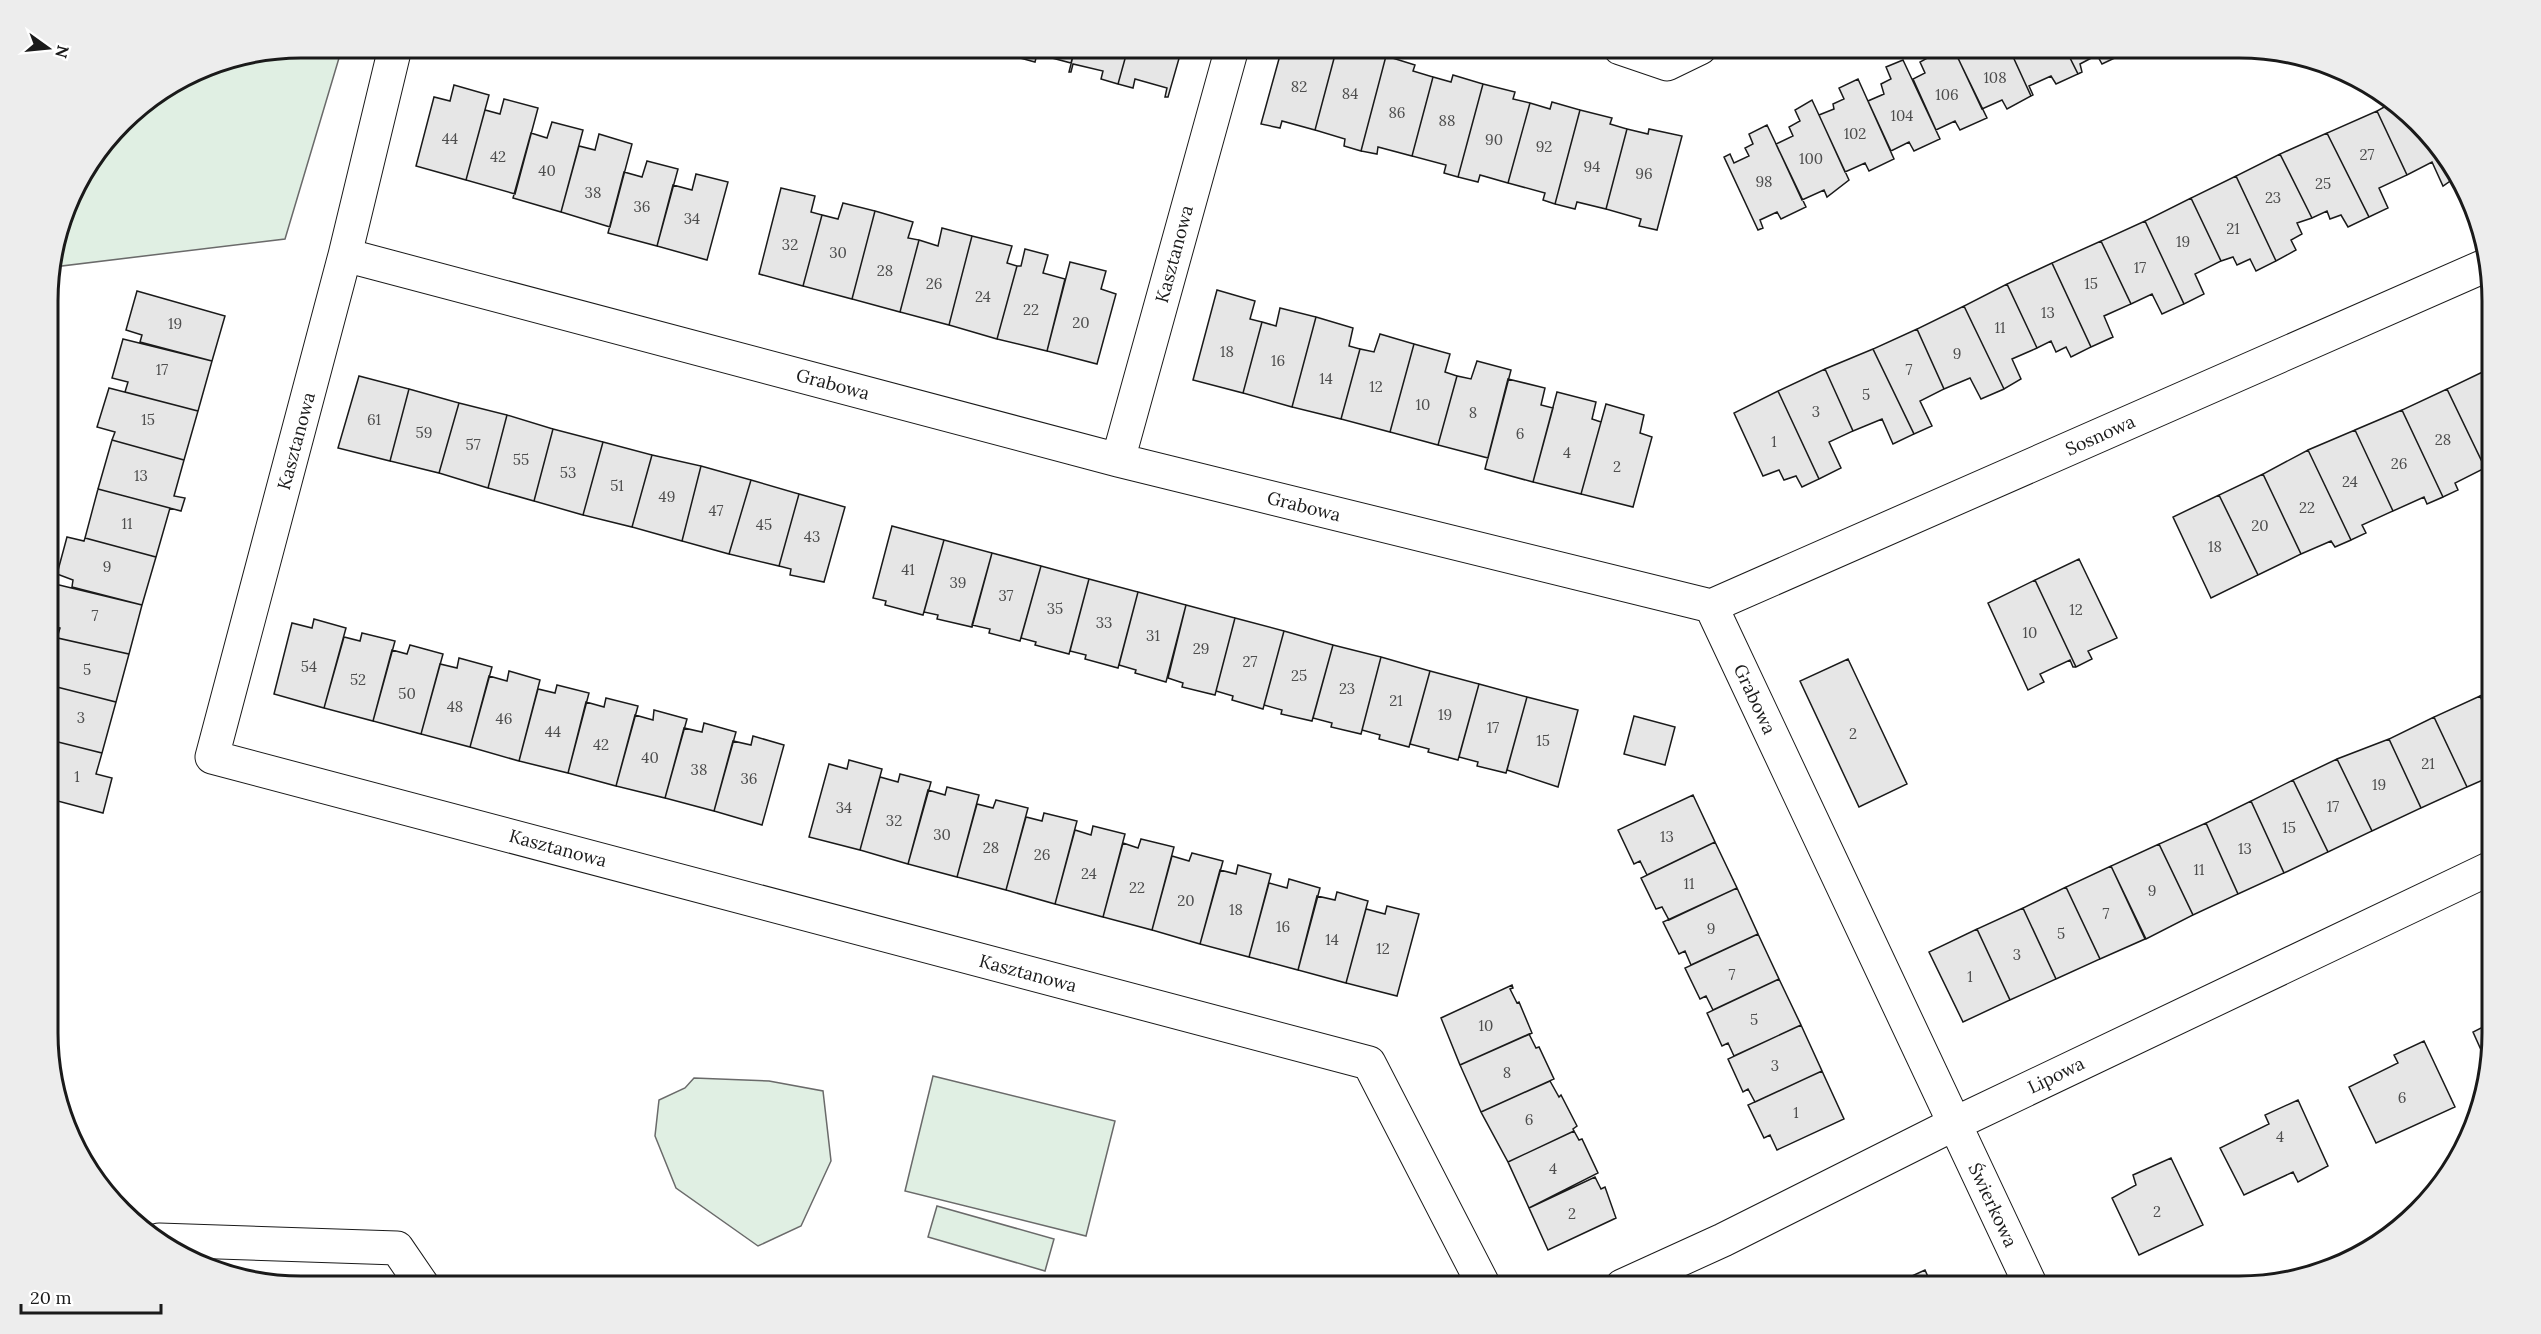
<svg xmlns="http://www.w3.org/2000/svg" width="2541" height="1334" font-family="Lora,serif">
  <style>
    .green { fill: #e0efe3; stroke: #6a6a6a; stroke-width: 1.5 }
    .building { fill: #e6e6e6; stroke: #1a1a1a; stroke-width: 1.5 }
    .lines { fill: none; stroke-linecap: round; stroke-linejoin: round }
    .minor-casing { stroke: #1a1a1a; stroke-width: 35 }
    .minor { stroke: #fff; stroke-width: 33 }
    .labels { text-anchor: middle; dominant-baseline: central; stroke-width: 4.5; stroke-linejoin: round; paint-order: stroke }
    .number-label { font-size: 15px; fill: #4d4d4d }
    .street-label { font-size: 18px; fill: #1a1a1a; stroke: #fff }
    .rim { fill: none; stroke: #1a1a1a; stroke-width: 3 }
  </style>
  <rect width="100%" height="100%" fill="#fff"/>
  <path class="green" d="M302,48h40l-57,191 -232,28 21,-78 60,-78 71,-44z
    M933,1076l182,45 -29,115 -181,-45z
    M694,1078l75,3 54,10 8,70 -30,65 -43,20 -82,-58 -21,-52 4,-36 26,-12z
    M937,1206l117,33 -9,32 -117,-34z"/>
  <path class="building" d="M1004,48h19l-3,10 -17,-4z
    M1023,48h52l-4,15 -34,-9 -2,8 -15,-4z
    M1075,48h53l-10,36 -17,-5 2,-8 -30,-7 -2,8h-2z
    M1128,48h54l-14,49h-3l2,-9 -32,-9 -2,9 -15,-4z
    M1282,48h45l9,3 -21,79 -33,-9 -2,7 -19,-4z
    M1354,48l32,8 -25,95 -17,-5 1,-7 -30,-9 21,-79 17,4z
    M1930,48h23l34,70 -27,12 -5,-9 -19,9 -23,-51 12,-6 -5,-11 13,-7z
    M1971,48h38l22,48 -24,13 -5,-9 -20,9 -24,-51 15,-7z
    M2009,48h56l13,26 -22,10 -5,-8 -22,10 4,9 -2,1z
    M2065,48h56l2,6 -21,10 -5,-9 -17,9 2,8 -4,2z
    M1386,56l29,9 -2,6 20,6 -21,79 -34,-9 -1,7 -16,-3z
    M1903,60l37,79 -26,12 -5,-9 -18,9 -23,-50 16,-7 -3,-10 10,-5 -5,-12z
    M1453,75l30,9 -25,93 -14,-4 2,-8 -34,-9 21,-79 18,5z
    M1858,79l36,80 -25,12 -4,-8 -20,9 -26,-57 15,-6 -1,-5 11,-5 -5,-11z
    M1483,84l32,8 -2,7 17,4 -22,80 -28,-8 -2,7 -20,-5z
    M454,85l35,10 -23,85 -50,-14 18,-69 16,4z
    M504,99l34,9 -23,86 -49,-14 19,-70 15,4z
    M1812,100l37,80 -22,17 -3,-7 -22,10 -26,-56 17,-8 -4,-9 11,-6 -5,-11z
    M1552,102l28,8 -25,94 -12,-4 2,-7 -37,-10 22,-80 20,6z
    M2393,102l14,9 43,50 6,16 -13,9 -11,-24 -25,13 -30,-64z
    M1580,110l32,8 -2,6 17,5 -21,80 -29,-7 -2,7 -20,-5z
    M2377,111l30,64 -28,13 9,20 -19,9 -42,-84z
    M552,122l31,8 -22,82 -48,-14 18,-65 16,5z
    M1767,125l39,82 -25,12 -4,-7 -17,8 3,8 -5,2 -34,-73 6,-3 4,9 15,-7 -4,-8 8,-4 -4,-10z
    M1627,129l21,5 1,-5 33,7 -25,94 -18,-4 2,-7 -35,-10z
    M2327,133l42,84 -21,10 -7,-12 -11,4 -3,-8 -15,7 -32,-64z
    M599,134l33,10 -22,83 -49,-15 18,-66 16,4z
    M2280,154l32,64 -15,5 5,11 -11,6 5,10 -20,11 -40,-85z
    M647,161l31,8 -21,77 -49,-13 16,-61 18,5z
    M696,174l32,8 -21,78 -50,-14 16,-61 19,5z
    M2236,176l40,85 -20,10 -6,-12 -13,6 -4,-8 -12,4 -30,-63z
    M781,188l34,8 -4,16 11,3 -19,71 -44,-12z
    M2191,198l30,63 -26,13 9,20 -20,10 -39,-83z
    M843,203l32,8 -23,88 -49,-13 19,-71 16,4z
    M875,211l38,11 -5,16 11,2 -19,72 -48,-13z
    M2145,221l39,83 -22,10 -10,-20 -21,10 -30,-63z
    M942,228l30,8 -23,89 -49,-13 19,-72 19,6z
    M972,236l40,10 -5,17 10,3 -20,73 -48,-14z
    M2101,241l30,63 -27,12 9,21 -22,10 -39,-84z
    M1025,249l23,6 -5,18 22,6 -18,72 -50,-12 20,-73h4z
    M1070,262l36,9 -5,18 15,5 -19,70 -50,-13z
    M2052,263l39,84 -20,10 -5,-10 -10,5 -5,-11 -14,7 -30,-64z
    M2007,284l30,64 -25,11 9,20 -17,10 -40,-83z
    M1217,290l38,11 -5,18 12,3 -19,71 -50,-13z
    M137,291l88,25 -13,45 -72,-19 2,-7 -16,-5z
    M1964,306l40,83 -23,10 -11,-21 -26,11 -27,-60z
    M1280,308l36,9 -24,90 -49,-14 19,-71 14,4z
    M1316,317l37,11 -4,18 11,3 -19,70 -49,-12z
    M1917,329l27,60 -24,12 12,25 -18,8 -41,-85z
    M1380,334l34,10 -24,88 -49,-13 19,-70 14,3z
    M123,339l89,22 -14,50 -73,-19 3,-10 -16,-4z
    M1414,344l36,10 -5,18 12,4 -19,69 -48,-13z
    M1873,349l41,85 -21,10 -11,-25 -29,12 -28,-62z
    M1477,361l34,9 -23,88 -50,-13 19,-69 14,3z
    M2491,368v97l-6,3 -38,-79z
    M1825,369l28,62 -24,11 12,26 -22,11 -41,-88z
    M359,376l50,13 -19,72 -52,-13z
    M1508,379l37,9 -4,17 12,3 -20,74 -48,-13z
    M109,388l89,23 -14,49 -72,-20 3,-8 -18,-5z
    M409,389l50,14 -20,70 -49,-12z
    M2447,389l38,79 -30,15 3,7 -15,7 -41,-87z
    M1778,391l41,88 -17,8 -6,-11 -12,4 -5,-10 -16,6 -29,-63z
    M1557,392l39,10 -4,17 9,3 -20,72 -48,-12z
    M459,403l48,12 -19,73 -49,-15z
    M1606,404l38,11 -4,18 12,4 -19,70 -52,-13z
    M2402,410l41,87 -16,7 -3,-7 -31,14 -38,-81z
    M507,415l46,14 -19,72 -46,-13z
    M553,429l50,13 -20,73 -49,-14z
    M2355,430l38,81 -31,14 4,8 -15,7 -43,-90z
    M112,440l72,20 -10,36 11,2 -4,13 -83,-22z
    M603,442l49,13 -20,72 -49,-12z
    M2308,450l43,90 -16,7 -4,-6 -30,13 -38,-80z
    M652,455l49,11 -19,75 -50,-14z
    M701,466l50,14 -22,74 -47,-13z
    M2263,474l38,80 -43,21 -39,-80z
    M751,480l48,14 -20,72 -50,-12z
    M98,489l72,19 -14,49 -71,-19z
    M799,494l46,13 -21,75 -34,-7 1,-6 -12,-3z
    M2219,495l39,80 -47,23 -38,-81z
    M892,526l52,14 -21,75 -38,-10 1,-4 -13,-3z
    M67,537l17,4 1,-3 71,19 -14,48 -70,-18 1,-7 -16,-6z
    M944,540l48,13 -20,74 -35,-8 1,-4 -14,-3z
    M992,553l49,13 -21,75 -31,-8 1,-4 -18,-4z
    M2079,559l38,79 -29,13 4,8 -16,8 -41,-87z
    M1041,566l48,13 -20,75 -34,-9 1,-3 -15,-4z
    M1089,579l49,13 -20,76 -33,-9 1,-4 -16,-4z
    M2035,580l41,87h-3l-3,-7 -30,14 4,8 -16,8 -40,-87z
    M55,584l87,21 -13,49 -72,-16 3,-10 -11,-3v-23z
    M1138,592l48,13 -20,77 -31,-9 1,-3 -17,-5z
    M1186,605l49,13 -20,77 -33,-8 1,-4 -15,-5z
    M1235,618l49,13 -21,78 -31,-9 1,-4 -17,-5z
    M314,619l32,9 -22,80 -50,-14 18,-71 20,5z
    M1284,631l49,14 -21,76 -31,-7 1,-4 -18,-5z
    M362,633l33,8 -22,80 -49,-13 20,-71 16,4z
    M49,636l80,18 -13,48 -67,-17z
    M410,645l33,9 -22,80 -48,-13 19,-71 15,4z
    M1333,645l48,12 -20,77 -30,-7 1,-4 -19,-5z
    M1381,657l49,14 -21,76 -30,-8 1,-4 -18,-5z
    M459,658l33,9 -22,80 -49,-13 19,-70 17,4z
    M1848,659l59,125 -48,23 -59,-126z
    M509,671l31,9 -21,81 -49,-14 19,-71 18,5z
    M1430,671l49,13 -21,76 -30,-8 1,-3 -19,-5z
    M1479,684l48,13 -21,76 -29,-7 1,-4 -19,-5z
    M49,685l67,17 -14,51 -52,-13z
    M557,685l32,8 -21,80 -49,-12 19,-72 17,4z
    M2492,691v31l-12,-26z
    M2480,696l12,26v54l-25,11 -33,-70z
    M1527,697l51,13 -20,77 -51,-17z
    M606,698l32,8 -22,80 -48,-13 18,-71 18,5z
    M654,710l33,9 -22,79 -49,-12 19,-71 18,5z
    M1634,716l41,11 -10,38 -41,-11z
    M2434,717l33,70 -46,21 -32,-69z
    M704,723l32,9 -22,79 -49,-13 19,-70 18,4z
    M753,736l31,9 -22,80 -48,-14 19,-70 18,4z
    M2389,739l32,69 -49,23 -35,-72z
    M50,740l52,13 -6,21 16,4 -9,35 -53,-14z
    M2337,759l35,72 -44,21 -35,-72z
    M849,760l33,9 -22,81 -51,-13 20,-73 18,5z
    M900,774l31,8 -23,82 -48,-14 20,-73 18,5z
    M2293,780l35,72 -44,21 -33,-72z
    M947,787l32,8 -22,82 -49,-13 20,-74 17,5z
    M1693,795l22,47 -68,33 -7,-14 -6,3 -16,-34z
    M996,800l32,8 -22,82 -49,-13 20,-73 16,4z
    M2251,801l33,72 -46,21 -32,-71z
    M1044,813l33,8 -22,83 -49,-14 20,-73 16,4z
    M2206,823l32,71 -45,21 -34,-71z
    M1093,826l32,8 -22,83 -48,-13 20,-74 16,5z
    M1141,839l33,8 -22,83 -49,-13 20,-74 15,5z
    M1715,842l22,46 -68,32 -7,-13 -6,2 -15,-31z
    M2159,844l34,71 -47,24 -35,-73z
    M1192,853l31,8 -23,83 -48,-14 20,-74 17,5z
    M1238,865l33,9 -22,83 -49,-13 20,-74 16,4z
    M2111,866l34,73 -45,20 -34,-72z
    M1289,879l31,9 -22,82 -49,-13 20,-74 18,5z
    M2066,887l34,72 -44,20 -33,-71z
    M1737,888l21,46 -67,31 -6,-14 -6,3 -16,-32z
    M1337,892l31,9 -22,82 -48,-13 19,-74 18,4z
    M1387,906l32,8 -22,82 -51,-13 20,-74 19,5z
    M2023,908l33,71 -46,21 -33,-71z
    M1977,929l33,71 -47,22 -34,-70z
    M1758,934l21,45 -66,31 -7,-14 -6,3 -15,-31z
    M1779,979l22,46 -67,31 -6,-13 -6,3 -15,-33z
    M1512,985l1,3 -3,1 7,14 2,-1 13,31 -72,32 -19,-47z
    M2493,1022v10l-7,29 -13,-29z
    M1801,1025l21,46 -67,31 -7,-13 -5,3 -15,-33z
    M1529,1034l7,14 3,-1 15,32 -73,33 -21,-47z
    M2424,1041l31,66 -79,36 -27,-56 49,-24 -4,-8z
    M1822,1071l22,48 -67,31 -7,-15 -6,3 -16,-33z
    M1550,1081l9,16 2,-2 16,31 -4,3 1,2 -66,31 -27,-50z
    M2298,1100l30,66 -30,16 -5,-10 -49,23 -24,-47 49,-24 -4,-9z
    M1574,1131l5,9 3,-1 16,34 -69,35 -21,-46z
    M2171,1158l32,67 -64,30 -27,-57 24,-13 -3,-10z
    M1595,1177l6,12 4,-2 11,31 -68,32 -19,-42z
    M1925,1270l7,16h-42z"/>
  <g class="lines">
    <defs>
      <path id="minor" d="M395,48l-50,207 -133,502 1157,306 115,223
        M1620,48l47,16 33,-16
        M345,255l773,205 593,146
        M1118,460l114,-412
        M1711,606l778,-342
        M1711,606l320,680
        M159,1240l238,8 26,38
        M1622,1286l101,-46 231,-116 539,-257"/>
    </defs>
    <use href="#minor" class="minor-casing"/>
    <use href="#minor" class="minor"/>
  </g>
  <g class="labels">
    <g class="number-label">
      <text x="1995" y="77">108</text>
      <text x="1299" y="86">82</text>
      <text x="1350" y="93">84</text>
      <text x="1947" y="94">106</text>
      <text x="1397" y="112">86</text>
      <text x="1902" y="115">104</text>
      <text x="1447" y="120">88</text>
      <text x="1855" y="133">102</text>
      <text x="450" y="138">44</text>
      <text x="1494" y="139">90</text>
      <text x="1544" y="146">92</text>
      <text x="2367" y="154">27</text>
      <text x="498" y="156">42</text>
      <text x="1811" y="158">100</text>
      <text x="1592" y="166">94</text>
      <text x="547" y="170">40</text>
      <text x="1644" y="173">96</text>
      <text x="1764" y="181">98</text>
      <text x="2323" y="183">25</text>
      <text x="593" y="192">38</text>
      <text x="2273" y="197">23</text>
      <text x="642" y="206">36</text>
      <text x="692" y="218">34</text>
      <text x="2233" y="228">21</text>
      <text x="2183" y="241">19</text>
      <text x="790" y="244">32</text>
      <text x="838" y="252">30</text>
      <text x="2140" y="267">17</text>
      <text x="885" y="270">28</text>
      <text x="934" y="283">26</text>
      <text x="2091" y="283">15</text>
      <text x="983" y="296">24</text>
      <text x="1031" y="309">22</text>
      <text x="2048" y="312">13</text>
      <text x="1081" y="322">20</text>
      <text x="175" y="323">19</text>
      <text x="2000" y="327">11</text>
      <text x="1227" y="351">18</text>
      <text x="1957" y="353">9</text>
      <text x="1278" y="360">16</text>
      <text x="162" y="369">17</text>
      <text x="1909" y="369">7</text>
      <text x="1326" y="378">14</text>
      <text x="1376" y="386">12</text>
      <text x="1866" y="394">5</text>
      <text x="1423" y="404">10</text>
      <text x="1816" y="411">3</text>
      <text x="1473" y="412">8</text>
      <text x="148" y="419">15</text>
      <text x="374" y="419">61</text>
      <text x="424" y="432">59</text>
      <text x="1520" y="433">6</text>
      <text x="2443" y="439">28</text>
      <text x="1774" y="441">1</text>
      <text x="473" y="444">57</text>
      <text x="1567" y="452">4</text>
      <text x="521" y="459">55</text>
      <text x="2399" y="463">26</text>
      <text x="1617" y="466">2</text>
      <text x="568" y="472">53</text>
      <text x="141" y="475">13</text>
      <text x="2350" y="481">24</text>
      <text x="617" y="485">51</text>
      <text x="667" y="496">49</text>
      <text x="2307" y="507">22</text>
      <text x="716" y="510">47</text>
      <text x="127" y="523">11</text>
      <text x="764" y="524">45</text>
      <text x="2260" y="525">20</text>
      <text x="812" y="536">43</text>
      <text x="2215" y="546">18</text>
      <text x="107" y="566">9</text>
      <text x="908" y="569">41</text>
      <text x="958" y="582">39</text>
      <text x="1006" y="595">37</text>
      <text x="1055" y="608">35</text>
      <text x="2076" y="609">12</text>
      <text x="95" y="615">7</text>
      <text x="1104" y="622">33</text>
      <text x="2030" y="632">10</text>
      <text x="1153" y="635">31</text>
      <text x="1201" y="648">29</text>
      <text x="1250" y="661">27</text>
      <text x="309" y="666">54</text>
      <text x="87" y="669">5</text>
      <text x="1299" y="675">25</text>
      <text x="358" y="679">52</text>
      <text x="1347" y="688">23</text>
      <text x="407" y="693">50</text>
      <text x="1396" y="700">21</text>
      <text x="455" y="706">48</text>
      <text x="1445" y="714">19</text>
      <text x="81" y="717">3</text>
      <text x="504" y="718">46</text>
      <text x="1493" y="727">17</text>
      <text x="553" y="731">44</text>
      <text x="1853" y="733">2</text>
      <text x="1543" y="740">15</text>
      <text x="601" y="744">42</text>
      <text x="650" y="757">40</text>
      <text x="2428" y="763">21</text>
      <text x="699" y="769">38</text>
      <text x="77" y="776">1</text>
      <text x="749" y="778">36</text>
      <text x="2379" y="784">19</text>
      <text x="2333" y="806">17</text>
      <text x="844" y="807">34</text>
      <text x="894" y="820">32</text>
      <text x="2289" y="827">15</text>
      <text x="942" y="834">30</text>
      <text x="1667" y="836">13</text>
      <text x="991" y="847">28</text>
      <text x="2245" y="848">13</text>
      <text x="1042" y="854">26</text>
      <text x="2199" y="869">11</text>
      <text x="1089" y="873">24</text>
      <text x="1689" y="883">11</text>
      <text x="1137" y="887">22</text>
      <text x="2152" y="890">9</text>
      <text x="1186" y="900">20</text>
      <text x="1236" y="909">18</text>
      <text x="2106" y="913">7</text>
      <text x="1283" y="926">16</text>
      <text x="1711" y="928">9</text>
      <text x="2061" y="933">5</text>
      <text x="1332" y="939">14</text>
      <text x="1383" y="948">12</text>
      <text x="2017" y="954">3</text>
      <text x="1732" y="974">7</text>
      <text x="1970" y="976">1</text>
      <text x="1754" y="1019">5</text>
      <text x="1486" y="1025">10</text>
      <text x="1775" y="1065">3</text>
      <text x="1507" y="1072">8</text>
      <text x="2402" y="1097">6</text>
      <text x="1796" y="1112">1</text>
      <text x="1529" y="1119">6</text>
      <text x="2280" y="1136">4</text>
      <text x="1553" y="1168">4</text>
      <text x="2157" y="1211">2</text>
      <text x="1572" y="1213">2</text>
    </g>
    <g class="street-label">
      <text transform="translate(1174 254) rotate(-75)">Kasztanowa</text>
      <text transform="translate(833 384) rotate(15)">Grabowa</text>
      <text transform="translate(2100 435) rotate(-24)">Sosnowa</text>
      <text transform="translate(296 441) rotate(-75)">Kasztanowa</text>
      <text transform="translate(1304 506) rotate(14)">Grabowa</text>
      <text transform="translate(1755 699) rotate(65)">Grabowa</text>
      <text transform="translate(558 848) rotate(15)">Kasztanowa</text>
      <text transform="translate(1028 973) rotate(15)">Kasztanowa</text>
      <text transform="translate(2056 1075) rotate(-26)">Lipowa</text>
      <text transform="translate(1993 1205) rotate(65)">Świerkowa</text>
    </g>
  </g>
  <path d="M0 0H2541V1334H0ZM301 58H2239A243 243 0 0 1 2482 301V1033A243 243 0 0 1 2239 1276H301A243 243 0 0 1 58 1033V301A243 243 0 0 1 301 58Z" fill="#ededed" fill-rule="evenodd"/>
  <path class="rim" d="M301 58H2239A243 243 0 0 1 2482 301V1033A243 243 0 0 1 2239 1276H301A243 243 0 0 1 58 1033V301A243 243 0 0 1 301 58Z"/>
  <g transform="translate(48 48) rotate(105)" stroke="#ffffff" stroke-width="4.5" paint-order="stroke">
  <path d="M0-4.5L10 22L0 15L-10 22Z" fill="#1a1a1a"/>
  <text y="-9" font-size="16" font-weight="bold" text-anchor="middle" fill="#1a1a1a">N</text>
  </g>
  <path d="M21 1304v9h140v-9" fill="none" stroke="#1a1a1a" stroke-width="3"/>
  <text x="30" y="1304" font-size="18" fill="#1a1a1a" stroke="#ffffff" stroke-width="4.5" paint-order="stroke">20 m</text>
</svg>
